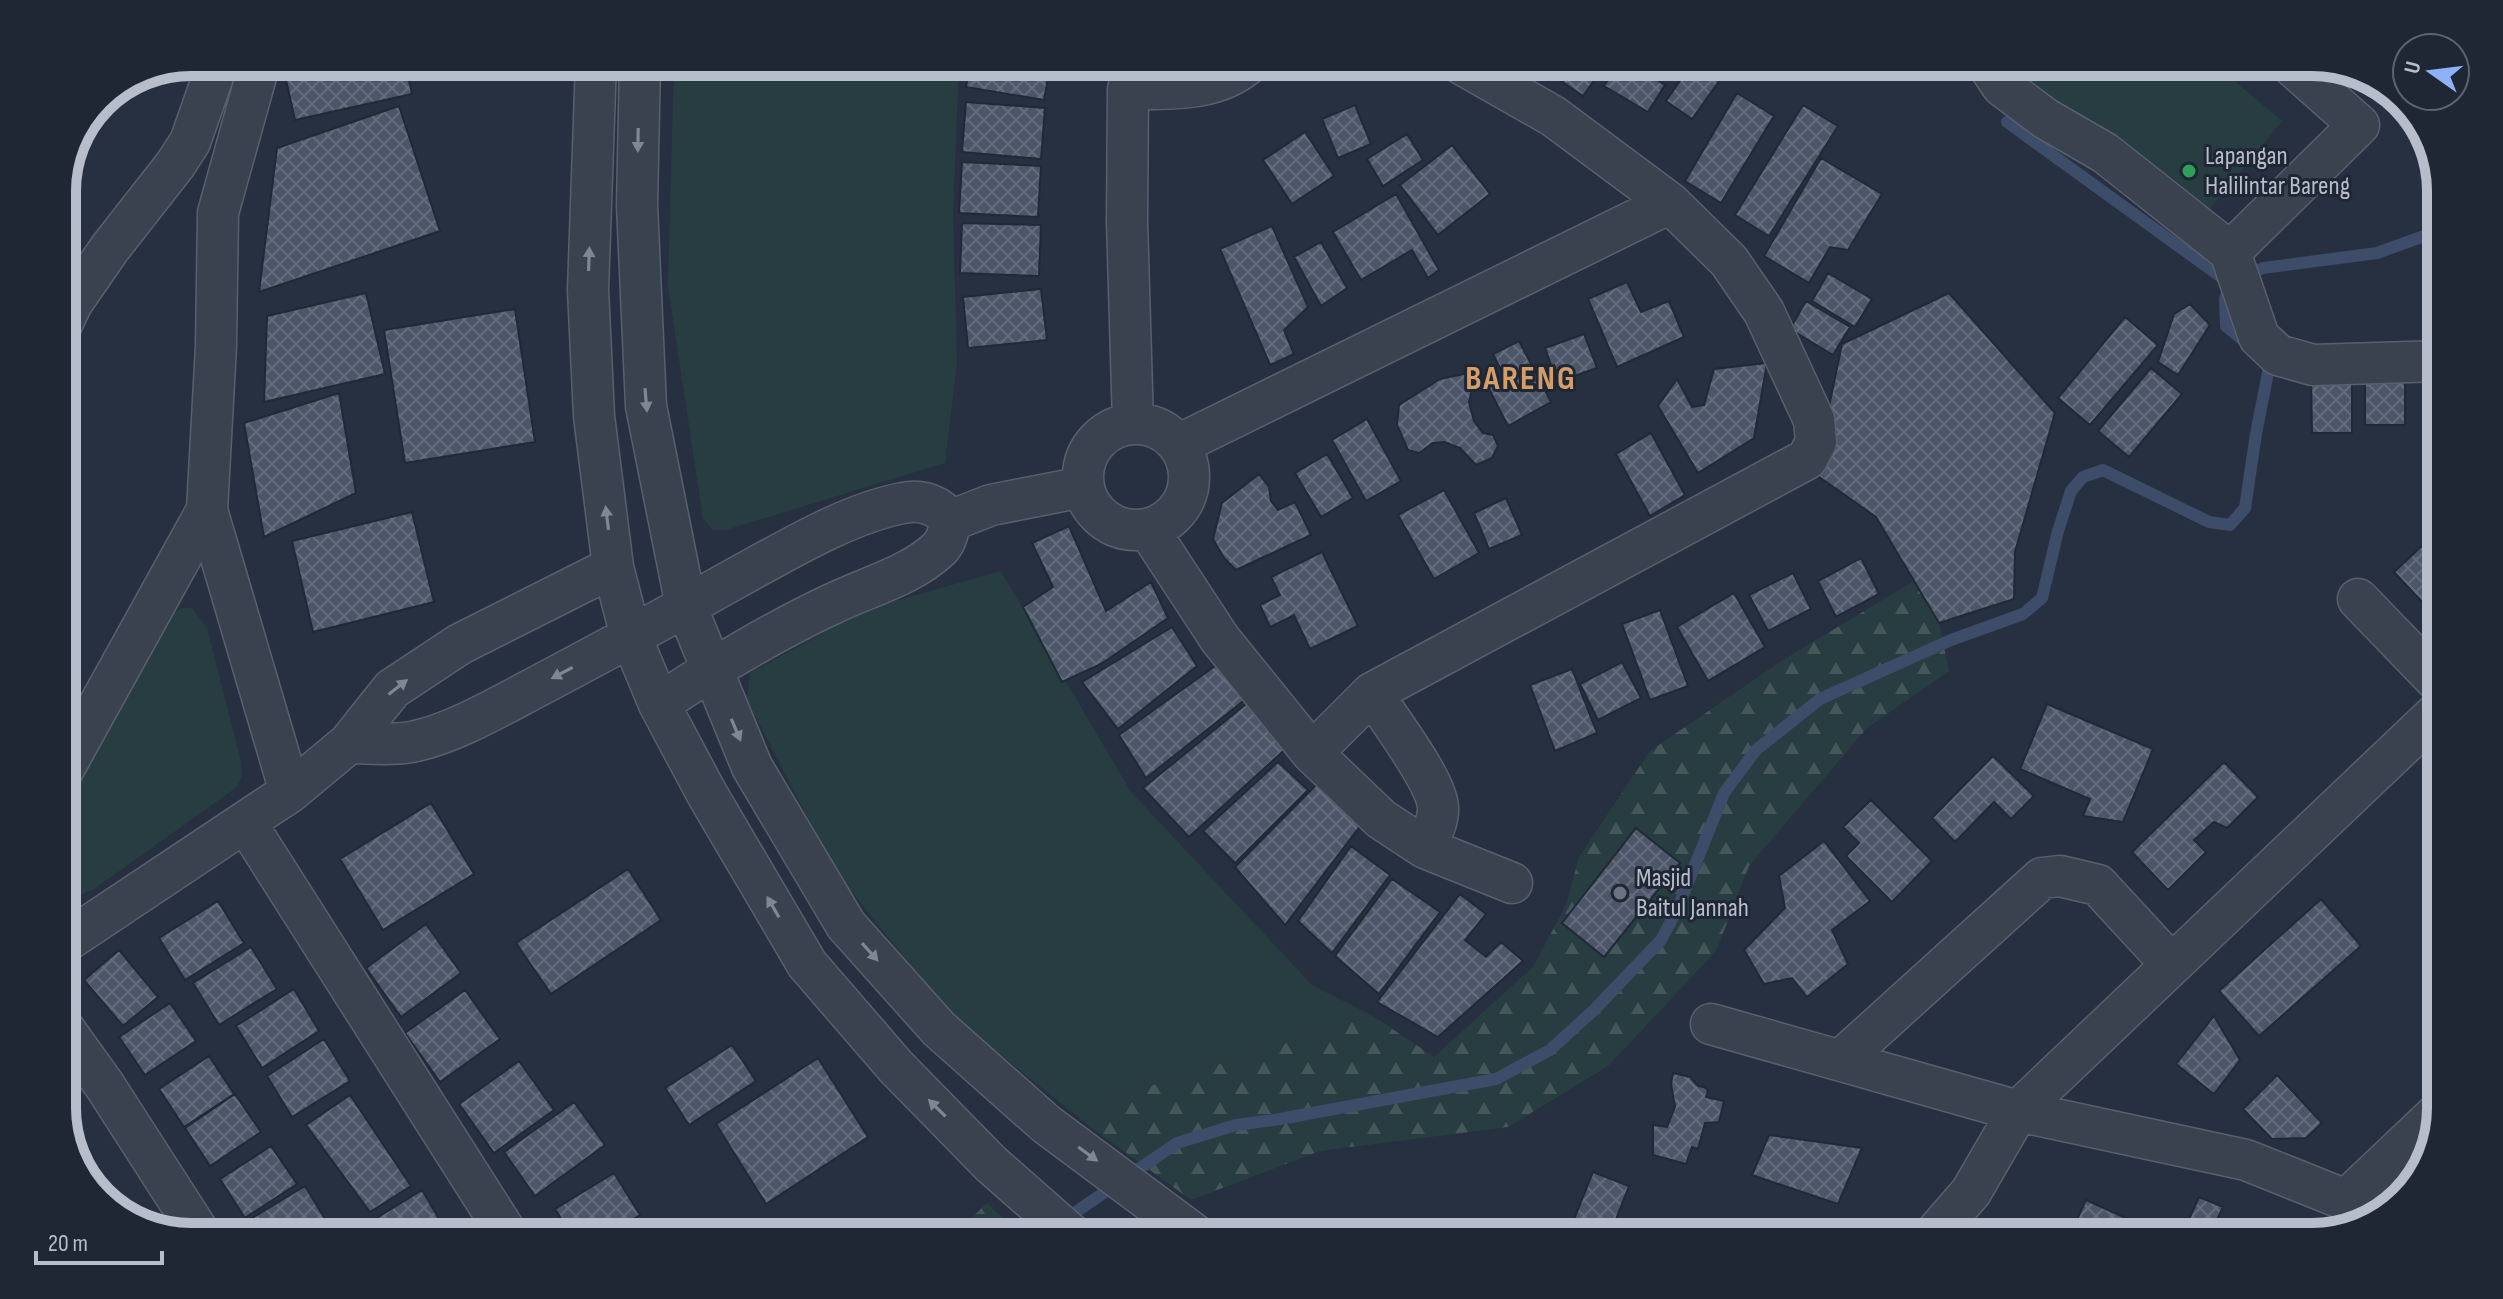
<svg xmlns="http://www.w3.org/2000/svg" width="2503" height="1299" font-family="'Sofia Sans Condensed',sans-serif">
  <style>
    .green { fill: #283d41 }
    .forest { fill: url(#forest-firs) }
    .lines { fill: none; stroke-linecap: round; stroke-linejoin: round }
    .stream { stroke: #3c4c69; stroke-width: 12 }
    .building { fill: url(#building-cross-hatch); stroke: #212937; stroke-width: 2 }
    .minor-casing { stroke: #58606e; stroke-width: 43 }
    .minor { stroke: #3a4250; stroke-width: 40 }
    .oneway { fill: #7f8694 }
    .leisure-dot { fill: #2e9e5b; stroke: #1f2735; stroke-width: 3 }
    .worship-dot { fill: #6b7280; stroke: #1f2735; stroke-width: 3 }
    .labels { text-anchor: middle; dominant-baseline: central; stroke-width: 6; stroke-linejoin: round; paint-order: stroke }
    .poi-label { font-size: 26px; fill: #b7bdcb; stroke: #1f2735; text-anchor: start }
    .district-label { font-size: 34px; font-weight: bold; letter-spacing: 2px; fill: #d59d68; stroke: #1f2735 }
    .rim { fill: none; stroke: #b7bdcb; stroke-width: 10 }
  </style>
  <defs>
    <pattern id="forest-firs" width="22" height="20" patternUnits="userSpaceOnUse" patternTransform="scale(2)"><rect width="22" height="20" fill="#283d41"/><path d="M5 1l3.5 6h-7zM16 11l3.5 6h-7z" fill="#45575b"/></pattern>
    <pattern id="building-cross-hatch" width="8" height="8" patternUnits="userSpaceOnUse" patternTransform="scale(2)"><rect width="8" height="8" fill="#4c5669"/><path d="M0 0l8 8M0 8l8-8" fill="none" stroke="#646c7d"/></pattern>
  </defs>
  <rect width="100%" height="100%" fill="#263040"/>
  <path class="green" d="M674,62h285l-6,154 4,147 -12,100 -219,67h-13l-10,-11 -35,-233z
    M1151,62h50l-16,10 -26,2z
    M2011,62h201l70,59 -81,99 -196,-151z
    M1001,571l130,221 181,193 61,31 -248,78 -41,28 -135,-109 -114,-142 -88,-171 3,-27 117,-64z
    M182,608h10l15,20 34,134 1,14 -5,11 -143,102 -17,7 -15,-2v-82l96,-181 12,-16z"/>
  <path class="forest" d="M1914,581l25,42 10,48 -82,57 -118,138 -33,85 -108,115 -100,61 -188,24 -129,49 -107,-78 41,-28 248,-78 61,41 99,-90 33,-62 13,-48 71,-106 133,-91z
    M987,1203l35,34h-70z"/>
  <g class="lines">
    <path class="stream" d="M2007,122l221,160
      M2244,276l19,-8 114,-15 64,-23
      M2229,285l-4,15 1,26 22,18
      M1039,1237l138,-94 59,-18 44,-6 216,-40 54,-29 44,-40 67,-70 16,-30 47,-117 32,-43 64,-51 131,-59 72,-26 19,-16 16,-67 13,-40 12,-14 20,-7 106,52 21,3 15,-17 11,-74 14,-72 -5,-4"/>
  </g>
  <path class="building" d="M282,62h123l7,32 -117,26z
    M970,62h81l-7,38 -78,-13z
    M1496,62h37l-13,17z
    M1568,62h39l-24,34 -26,-18z
    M1619,62h9l37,23 -17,27 -44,-26z
    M1693,62h8l21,15 -30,42 -26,-18z
    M1737,93l37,23 -53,87 -36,-22z
    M966,102l79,6 -4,51 -79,-7z
    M1355,105l16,39 -33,14 -16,-39z
    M1803,105l35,21 -69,110 -34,-21z
    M399,106l41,125 -181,61 18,-144z
    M1305,132l29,44 -42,28 -29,-44z
    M1407,134l16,26 -40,26 -16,-27z
    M1452,145l38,49 -52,41 -38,-50z
    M1821,158l61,36 -34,56 -18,-3 -21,36 -45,-27z
    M962,162l79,4 -3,51 -79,-4z
    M1396,194l43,76 -11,8 -16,-28 -51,30 -28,-48z
    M962,223l79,2 -2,51 -79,-3z
    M1272,226l36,81 -24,23 10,24 -24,11 -50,-116z
    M1321,242l26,46 -26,18 -27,-49z
    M1828,273l44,26 -17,28 -43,-26z
    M1627,282l14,30 28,-11 15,36 -67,30 -29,-68z
    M1041,289l6,51 -79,8 -5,-51z
    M366,293l19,81 -121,28 3,-86z
    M1949,293l106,120 -40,139 -1,47 -75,24 -63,-106 -61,-43 27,-130z
    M1806,301l44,26 -17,28 -43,-26z
    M2190,304l20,21 -32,50 -20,-13 16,-48z
    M515,309l20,133 -130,21 -21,-133z
    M2125,317l33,28 -68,80 -32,-27z
    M1584,334l13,34 -40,14 -12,-34z
    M1519,341l32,61 -43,24 -21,-41 17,-9 -11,-22z
    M1767,363l-13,75 -56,35 -40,-67 19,-27 15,28 12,-2 10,-36z
    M2151,368l31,26 -53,63 -31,-26z
    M1478,371l3,15 -9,4 -3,12 5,19 9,12 10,2 5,11 -6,12 -16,7 -16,-17 -15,-6 -12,1 -14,10 -11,-3 -11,-25 2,-20 41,-26z
    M2365,371h40v54h-40z
    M2311,379h41v54h-40z
    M339,393l17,100 -92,44 -20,-114z
    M1367,419l34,62 -35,20 -34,-61z
    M1651,433l34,62 -35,21 -34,-62z
    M1327,454l26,44 -32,19 -26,-44z
    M1259,474l10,13 2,14 7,9 17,-8 16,33 -75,35 -12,-12 -11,-19 9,-36z
    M1444,490l35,63 -45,26 -36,-64z
    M1506,498l16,37 -33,14 -15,-36z
    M412,512l22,90 -121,30 -21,-91z
    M1069,526l37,85 45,-29 17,36 -67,46 -39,18 -39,-75 30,-20 -21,-44z
    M2441,528v85l-5,4 -42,-45z
    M1322,552l36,74 -48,23 -16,-34 -24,12 -10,-22 20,-10 -9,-18z
    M1861,558l18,36 -43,23 -18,-36z
    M1793,573l18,36 -43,22 -19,-36z
    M1734,593l31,54 -57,34 -31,-54z
    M1660,610l28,76 -38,14 -28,-76z
    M1172,627l25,39 -79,63 -36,-47z
    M1222,661l29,34 -105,83 -27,-43z
    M1622,662l19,36 -43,22 -18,-36z
    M1572,669l25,64 -42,18 -25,-66z
    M1251,700l41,43 -103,94 -46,-49z
    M2047,704l106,45 -30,73 -40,-6 7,-17 -70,-30z
    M1993,756l41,40 -23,23 -17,-17 -39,40 -23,-24z
    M1278,762l30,28 -73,73 -32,-32z
    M2224,762l34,35 -31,31 -13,-6 -20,18 12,12 -38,38 -36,-38z
    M1324,777l43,40 -82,108 -50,-58z
    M1871,800l61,61 -40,41 -46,-46 13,-13 -16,-16z
    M431,803l43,71 -91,56 -43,-71z
    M1636,828l44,35 -76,94 -42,-34z
    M1824,841l46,60 -38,29 16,34 -41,33 -15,-19 -28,6 -20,-34 41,-42 -6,-32z
    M1351,846l39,29 -58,78 -34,-32z
    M628,869l33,51 -110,74 -35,-51z
    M1392,879l48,33 -61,82 -44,-38z
    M1460,894l26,20 -21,26 21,17 15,-15 22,19 -85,76 -61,-35z
    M2321,899l40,47 -102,90 -40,-45z
    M218,901l26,42 -59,37 -26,-42z
    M426,924l35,49 -60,44 -35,-49z
    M251,947l26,42 -58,36 -26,-42z
    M119,950l39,47 -35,29 -39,-46z
    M294,989l25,42 -57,37 -26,-42z
    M465,990l35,49 -60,43 -35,-49z
    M170,1003l26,38 -51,34 -26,-38z
    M2214,1016l26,44 -26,34 -38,-30z
    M324,1039l26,42 -58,36 -25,-41z
    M732,1045l24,36 -67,44 -24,-37z
    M209,1056l25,38 -50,33 -25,-38z
    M818,1058l50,79 -102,67 -50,-80z
    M519,1061l35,49 -60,43 -35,-49z
    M1673,1073l17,4 8,9 6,1 4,3 -2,7 18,4 -5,21 -14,1 -7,26 -6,-2 -6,17 -33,-9v-30l14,2 8,-20 -4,-23z
    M2277,1075l45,48 -16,15 -34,1 -29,-30z
    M235,1094l26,38 -51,34 -25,-38z
    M350,1095l61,91 -41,26 -64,-87z
    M574,1102l31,43 -70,51 -31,-44z
    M1769,1135l93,13 -24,56 -86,-29z
    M271,1146l26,38 -52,34 -25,-39z
    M77,1160l27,38 -21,-19z
    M1593,1172l36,14 -20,51h-42z
    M614,1173l26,42 -36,22h-31l-18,-28z
    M305,1186l31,51h-84l-8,-14z
    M422,1190l27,46 -99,1 -1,-2z
    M2199,1197l24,10 -14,30h-28z
    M2086,1200l82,37h-99z"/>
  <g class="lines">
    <defs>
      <path id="minor" d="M260,62l-42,151 -2,133 -9,164 83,282
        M596,62l-8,228 6,126 19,151 18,70 28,67 48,90 100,170 89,103 95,97 83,73
        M640,62l-3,143 9,201 40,200 66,161 94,158 93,104 107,95 152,113
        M1986,62l16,24 44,33 59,34 125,99 29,85 19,18 35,10 128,-4
        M2230,252l129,-127 -71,-63
        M62,324l10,-21 38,-55 65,-83 15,-23 28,-80
        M1133,424l-6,-203 1,-132c41,0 90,3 122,-27
        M1083 477a53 53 0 1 1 106 0a53 53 0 1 1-106 0Z
        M1178,445l492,-242 -117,-87 -95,-54
        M1148,529l72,110 92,114 69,66 44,29 87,35
        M2358,599l83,86
        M1372,693c16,25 64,87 66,114 1,14 -7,28 -13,41
        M659,704c54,-36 111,-71 171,-99 36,-18 79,-28 109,-56 8,-8 10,-18 11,-28l41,-16 92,-18
        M349,743c21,0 47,3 67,-2 36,-8 79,-32 111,-49 70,-37 140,-75 209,-114 50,-27 110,-64 167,-75 18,-4 37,2 47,18
        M1312,753l60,-60 435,-234 9,-17 -2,-22 -50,-108 -35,-51 -59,-58
        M62,772l145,-262
        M246,823l263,414
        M62,944l228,-152 59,-49 43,-54 68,-45 153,-77
        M1711,1024l307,87 228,49 100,40 24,22
        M62,1026l43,60 97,151
        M1841,1060l201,-182 18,-2 38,9 73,79
        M2346,1200l95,-90
        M1932,1237l39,-45 47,-81 423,-402"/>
    </defs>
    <use href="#minor" class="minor-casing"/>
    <use href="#minor" class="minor"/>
  </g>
  <defs><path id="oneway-solid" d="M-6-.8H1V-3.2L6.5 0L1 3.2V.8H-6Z" transform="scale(2)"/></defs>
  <g class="oneway">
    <use href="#oneway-solid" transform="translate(638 140) rotate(91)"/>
    <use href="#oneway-solid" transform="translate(589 259) rotate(-88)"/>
    <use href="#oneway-solid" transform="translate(646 400) rotate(85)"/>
    <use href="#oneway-solid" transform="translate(607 518) rotate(-97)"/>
    <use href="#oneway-solid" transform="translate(562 673) rotate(152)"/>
    <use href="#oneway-solid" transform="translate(398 687) rotate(-38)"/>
    <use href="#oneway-solid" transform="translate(736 730) rotate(67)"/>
    <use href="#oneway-solid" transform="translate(773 907) rotate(-120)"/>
    <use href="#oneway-solid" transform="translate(870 952) rotate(48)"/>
    <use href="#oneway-solid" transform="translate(937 1108) rotate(-135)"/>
    <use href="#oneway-solid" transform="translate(1088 1154) rotate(36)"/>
  </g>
  <circle class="leisure-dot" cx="2189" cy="171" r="8"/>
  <circle class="worship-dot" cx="1620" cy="893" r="8"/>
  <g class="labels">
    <g class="poi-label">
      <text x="2205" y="156">Lapangan<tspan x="2205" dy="30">Halilintar Bareng</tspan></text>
      <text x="1636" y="878">Masjid<tspan x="1636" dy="30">Baitul Jannah</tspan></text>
    </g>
    <g class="district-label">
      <text x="1521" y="378">BARENG</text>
    </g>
  </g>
  <path d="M0 0H2503V1299H0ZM191 76H2312A115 115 0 0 1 2427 191V1108A115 115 0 0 1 2312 1223H191A115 115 0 0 1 76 1108V191A115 115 0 0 1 191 76Z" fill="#1f2735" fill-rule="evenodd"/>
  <path class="rim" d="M191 76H2312A115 115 0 0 1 2427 191V1108A115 115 0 0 1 2312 1223H191A115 115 0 0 1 76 1108V191A115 115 0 0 1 191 76Z"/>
  <g transform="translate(2431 72) rotate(284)"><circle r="38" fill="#1f2735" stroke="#5c6371" stroke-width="2"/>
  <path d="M0-6L14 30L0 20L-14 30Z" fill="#8fb1f7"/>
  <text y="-12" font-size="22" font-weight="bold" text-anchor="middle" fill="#b7bdcb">U</text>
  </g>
  <path d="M36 1251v12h126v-12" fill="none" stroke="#b7bdcb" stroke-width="4"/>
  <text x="48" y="1251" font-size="24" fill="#b7bdcb" stroke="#1f2735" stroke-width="6" paint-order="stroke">20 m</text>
</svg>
